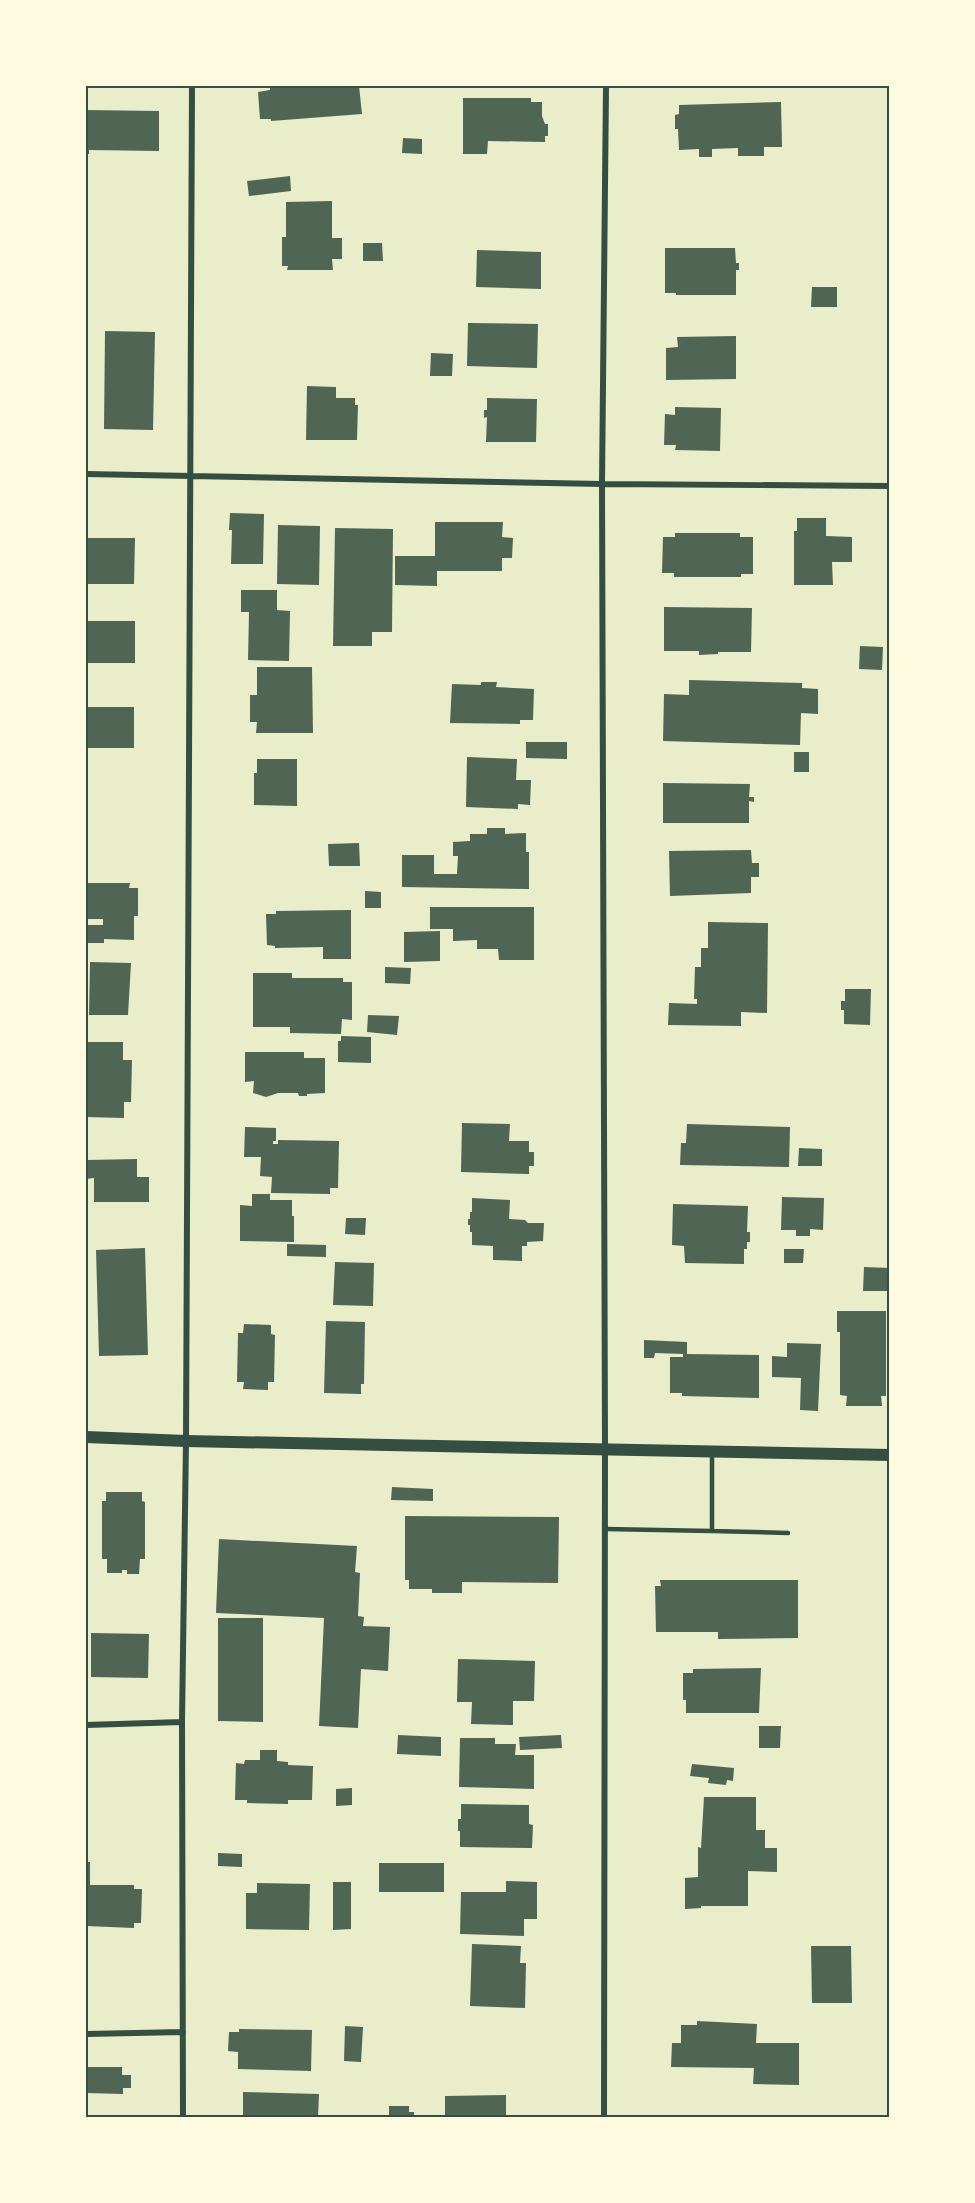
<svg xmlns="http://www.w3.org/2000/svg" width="975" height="2203" font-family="Literata,serif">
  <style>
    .building { fill: #4f6655 }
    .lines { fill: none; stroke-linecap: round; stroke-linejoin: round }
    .service { stroke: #344e41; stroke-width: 4.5 }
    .minor { stroke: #344e41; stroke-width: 6 }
    .secondary { stroke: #344e41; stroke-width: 12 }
    .neatline { fill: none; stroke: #344e41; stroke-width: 2 }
  </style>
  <rect width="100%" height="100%" fill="#e9edc9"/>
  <path class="building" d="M270,86h89l3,28 -91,7v-2h-11l-2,-27 12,-2z
    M463,98h68v4h11v14l3,8h3v12h-3v6l-57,-1 -1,13h-24z
    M781,102l1,45h-18v9h-26v-8l-26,1v8h-13v-8l-20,1 -1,-21h-3v-14l4,-1v-9z
    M86,110l73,1v40l-70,-1v4h-3z
    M403,138l19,1v15l-20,-1z
    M290,176l1,15 -42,5 -2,-15z
    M332,201v37h10v21h-10l1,11h-46l1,-4h-6v-29h4v-35z
    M363,243h19l1,18h-20z
    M665,248h70l1,15h3v7h-3v25h-60v-2h-11z
    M477,250l64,2v37l-65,-2z
    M812,287h25v20h-26z
    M468,323l70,1 -1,44 -70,-2z
    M105,331l50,1 -2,98 -49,-1z
    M736,336v43l-70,1v-32l12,-1 -1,-10z
    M431,353l22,1 -1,22h-22z
    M307,386l29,1v11h19v7h3l-1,35h-51z
    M487,398l50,1 -1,43h-50l1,-25 -3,1v-8h3z
    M675,407l46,1 -1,43 -45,-1 1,-5h-12l1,-31 10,1z
    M230,513l34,1 -1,50h-32l1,-34h-3z
    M797,518h29v18l26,1v25h-20l1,23h-39v-54h3z
    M435,522h68l-1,15 11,1 -1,20h-10v13h-65v15l-42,-1v-29h40z
    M278,525l42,1 -1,59 -42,-1z
    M335,528l58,1 -1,103h-20v14h-39z
    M675,533h65v4h13v37h-12v3h-67v-4h-12l1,-36h12z
    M86,538h49l-1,46h-48z
    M241,590h36v20l13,1 -1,50 -41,-1 1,-48h-8z
    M664,607l88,1 -1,44h-33v2l-19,1v-4h-35z
    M86,621h49v42h-49z
    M860,646l23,1 -1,23 -23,-1z
    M257,667h55l1,66h-57l1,-11h-7v-27h7z
    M689,680l113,3v5l16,1v25l-17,-1 -1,32 -137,-4 1,-47 25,1z
    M481,682h16l-1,5 38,2 -1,31h-13v4l-70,-1 2,-39 29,1z
    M86,707h48v41h-48z
    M526,742h41v17l-41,-1z
    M794,752h15v20h-15z
    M467,757l50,2 -1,21h15l-1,25 -12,-1v5l-52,-2z
    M257,759h40v47l-43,-1v-32h3z
    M663,783l87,1 -1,13h5v5l-5,-1v22h-86z
    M487,828h18v6l21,-1v19h3v37l-127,-2v-32h32v19h23l1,-18h-5v-14l17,-1v-7h17z
    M359,843l1,23h-31l-1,-22z
    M751,850l1,13h7v14h-8v16l-81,3 -1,-45z
    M86,883h44l-1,5h9v28h-4v24l-30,-1v4h-18v-18h17v-6h-17z
    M365,891l16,1v16h-16z
    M430,907h104v53h-35l-1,-11h-21v-9l-24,1v-12h-23z
    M351,910v49h-28v-12l-48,1v-2l-8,-1 -1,-31h10v-3z
    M708,922l60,1 -1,90 -26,-1v14l-73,-1 1,-22 28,1v-5h-3l1,-32h6v-19h7z
    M440,931v30l-36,1v-30z
    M90,962l41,1 -3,52h-39z
    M385,967l26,1 -1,16 -25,-1z
    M253,973h39v5h51v4h9v38l-10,-1 -1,15 -51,-1v-6h-37z
    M845,989h26l-1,36 -26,-1v-14h-3v-9h4z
    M368,1015l31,1 -2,19 -30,-3z
    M341,1036l30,1v26l-33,-1v-21h3z
    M86,1042h37v18h9l-1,42h-7v16l-38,-1z
    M245,1052h59v6h21v35l-18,1v2h-8l-1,-3h-20l-12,4 -13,-4 1,-12 -9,1z
    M462,1123l48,1 -1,17h20v11h5v14h-5v8l-68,-2z
    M687,1124l103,3 -1,40 -109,-2 1,-22h5z
    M245,1127l31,1v13h-3v3h5v-4l61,1 -1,47h-8v6l-59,-1 1,-16 -12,-1 1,-19h-17z
    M799,1148l23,1v17h-24z
    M137,1159v18h12v25h-55v-24l-8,1v-19z
    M252,1194h18v6h22v16h2v26l-54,-1v-36l12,1z
    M782,1197l42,1 -1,32 -13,-1v7h-14v-6h-15z
    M472,1198l38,2 -1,19 16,1 3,3h16l-1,18 -16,1v4h-5v15l-29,-1v-14l-21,-1v-13h-2v-7h-2v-6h2v-7h2z
    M673,1204l75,2 -1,26h3v10h-3v7h-3v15l-59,-1 -1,-17 -12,-1z
    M346,1218h20l-1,17 -20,-1z
    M287,1244l39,1v12l-39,-1z
    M145,1248l3,107 -49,1 -3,-106z
    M784,1249h20l-1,14h-19z
    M335,1262l39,1 -1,43 -40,-1z
    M864,1267l26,1v23h-27z
    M837,1311h49v85h-5l1,10h-36l1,-10 -7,-1v-63h-3z
    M326,1321l39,1 -1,62h-3v10l-37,-1z
    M244,1324l27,1v9l4,1 -1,47h-6v8l-25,-1 1,-7h-7l1,-49h5z
    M644,1340l43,2v12l72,1v43l-77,-2v-3h-12v-36h13v-3l-28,-1 -1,5h-10z
    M787,1343l34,1 -3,67 -18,-1 1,-32 -29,-1v-21l15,1z
    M392,1487l41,2v12l-42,-1z
    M106,1492h36v9l3,1v57h-5l-1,15h-12v-4h-5v3h-15v-14h-5v-58h4z
    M405,1516l154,1 -1,66 -96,-1v11h-30v-4h-23v-9h-4z
    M219,1539l138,7 -2,26 5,1 -2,43 6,1 -1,9 27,1 -2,44 -27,-2 -3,59 -39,-2 5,-108 -108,-5z
    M660,1580h138v58l-80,1v-7h-62l-1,-46h6z
    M218,1618h45v104l-45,-1z
    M91,1633l58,1 -1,44 -57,-1z
    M458,1659l77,2 -1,40h-21v24l-42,-1 1,-22h-15z
    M761,1668l-2,45h-73v-13h-3v-27h10v-4z
    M759,1726h22l-1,22h-21z
    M398,1735l43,2v19l-44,-2z
    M561,1735l1,13 -42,2 -1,-13z
    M460,1738h35v6h21l-1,11h19v34l-75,-2z
    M260,1750h17v11l11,1v3l25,1 -1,34h-24v4l-41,-1v-3h-12l1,-37 8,1 1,-4h15z
    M692,1764l42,4 -1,13 -6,-1 -1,5 -18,-2 1,-5 -19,-2z
    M352,1788v17l-16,1v-17z
    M704,1797h52v33h9v18h12v24l-29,-1v35h-47v2l-16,1v-31l13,-1v-30l3,1z
    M461,1804l68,1v19l4,1 -1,23 -72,-1v-16h-2v-12h3z
    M218,1853l24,1v13l-24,-1z
    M86,1862h4v23h44v4h8l-1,34h-7v5l-48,-2z
    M379,1863h65v29h-65z
    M506,1881l31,1v37h-13v17l-64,-2 1,-42h45z
    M333,1882h18v47l-18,1z
    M257,1883l53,1 -1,46 -63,-1v-36h11z
    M472,1944l49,2 -1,17h6l-1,45 -55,-2z
    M811,1946h40l1,57h-40z
    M697,2021l60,3 -1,19h43v42l-46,-1 1,-16 -83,-1 1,-24h9v-18h16z
    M345,2026l18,1 -2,35 -17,-1z
    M239,2029l73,1 -1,41 -73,-2v-17l-10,-1 1,-19h10z
    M86,2067h36v8h9v13h-8v6l-37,-1z
    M243,2092l76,2 -1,23 -75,1z
    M506,2095v23h-61v-22z
    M389,2106h20v6h5v6h-25z"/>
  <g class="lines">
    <path class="service" d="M712,1452v79l76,2
      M605,1529l107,2"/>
    <path class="minor" d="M86,474l516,10 288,2
      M86,1725l96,-3
      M86,2034l97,-2
      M183,2118l-1,-396 4,-281 6,-1355
      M604,2118l1,-670 -3,-964 4,-398"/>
    <path class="secondary" d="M86,1437l100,4 704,14"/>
  </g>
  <rect width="975" height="2203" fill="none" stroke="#fefae0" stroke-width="174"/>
  <rect x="87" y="87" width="801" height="2029" class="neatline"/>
</svg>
